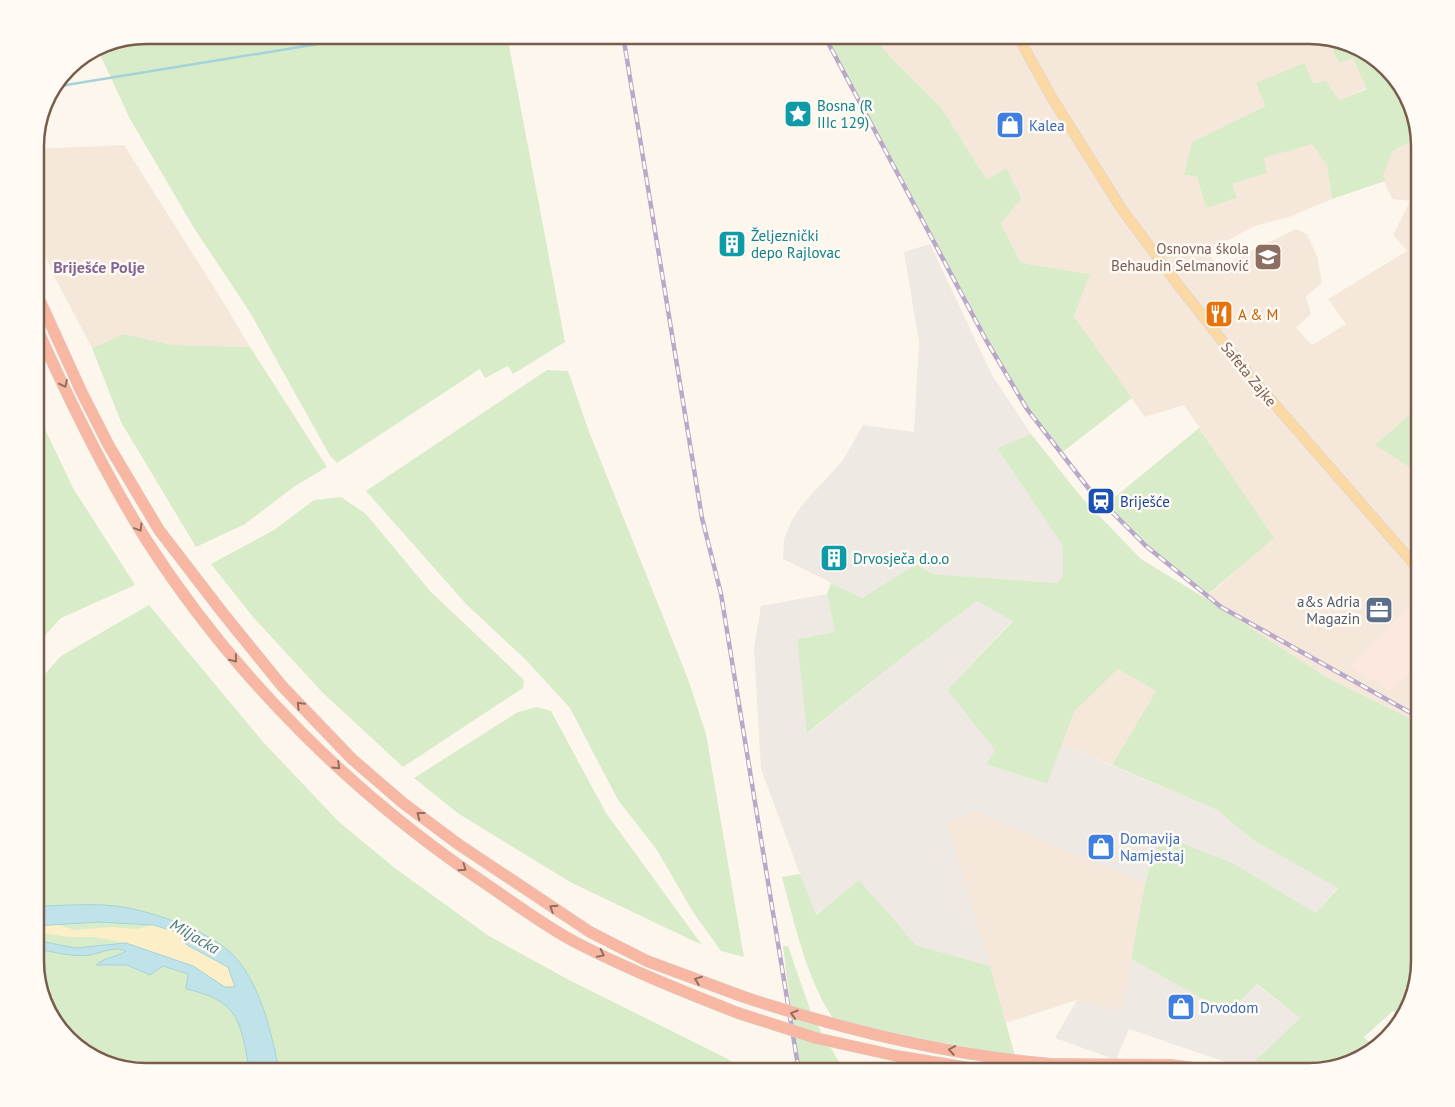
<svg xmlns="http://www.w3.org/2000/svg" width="1455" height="1107" font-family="'PT Sans',sans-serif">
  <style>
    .residential { fill: #f5e8da }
    .commercial { fill: #fde8e0 }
    .industrial { fill: #efe9e4 }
    .green { fill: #d8ecc9 }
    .sand { fill: #fcefc7 }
    .water { fill: #bfe3e8; stroke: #a5d3da }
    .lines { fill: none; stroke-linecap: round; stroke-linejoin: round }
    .stream { stroke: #a5d3da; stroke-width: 2.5 }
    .primary-casing { stroke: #dad1cd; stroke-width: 11 }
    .motorway-casing { stroke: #dad1cd; stroke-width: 12 }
    .primary { stroke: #fbd9a5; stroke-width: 10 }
    .motorway { stroke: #f7b7a3; stroke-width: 11 }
    .rail-casing { stroke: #b9a8c9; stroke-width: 4.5 }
    .rail { stroke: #fffaf3; stroke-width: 2.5; stroke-dasharray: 8; stroke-linecap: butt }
    .motorway-bridge-casing { stroke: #dad1cd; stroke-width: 12; stroke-linecap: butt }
    .motorway-bridge { stroke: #f7b7a3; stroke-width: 11 }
    .oneway { stroke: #936e5e }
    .labels { text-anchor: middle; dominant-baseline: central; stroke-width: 5; stroke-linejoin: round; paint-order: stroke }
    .culture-label { font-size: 15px; fill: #0d838f; stroke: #fffaf3; text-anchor: start }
    .shop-label { font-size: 15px; fill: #366cbe; stroke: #fffaf3; text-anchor: start }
    .education-label { font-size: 15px; fill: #785e54; stroke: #fffaf3; text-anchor: end }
    .food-label { font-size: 15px; fill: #c56008; stroke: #fffaf3; text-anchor: start }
    .street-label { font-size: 15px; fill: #7a5c4d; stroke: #fffaf3 }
    .transit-label { font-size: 15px; fill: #164399; stroke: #fffaf3; text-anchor: start }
    .service-label { font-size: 15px; fill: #4e5e75; stroke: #fffaf3; text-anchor: end }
    .neighbourhood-label { font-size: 16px; font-weight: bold; fill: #846695; stroke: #fffaf3 }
    .water-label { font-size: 16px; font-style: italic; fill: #437c86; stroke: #fffaf3 }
    .rim { fill: none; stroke: #7a5c4d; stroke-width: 2.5 }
  </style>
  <rect width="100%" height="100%" fill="#fdf6ec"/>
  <path class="residential" d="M876,35h434l29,10 -7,5 7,12 14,-4 14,30 -28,12 -13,-18 -69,1 8,23 -73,36 -8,33 13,2 9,31 25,-24 36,-11 -4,-15 50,-15 14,22 5,34 -43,18 -34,9 -50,26 16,14 75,-37 11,5 10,22 5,26 -16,15 5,17 -15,14 16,17 34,-21 -18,-25 79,-48 -14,-16 17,-34 -18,-2 -10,-23 10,-24 26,-15 2,8v260l-45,40 45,29v249l-94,-46 -121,-79 68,-60 -89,-133 -39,12 -55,-77 -16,-25 16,-41 -69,-11 -20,-41 21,-25 -16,-28 -19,11 -47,-74 -56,-56z
    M124,145l103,163 23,39 -77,-2 -49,-11 -32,14 -38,-72 -19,-46v-81z
    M1118,669l38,22 -44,74 -51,-21 13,-32z
    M974,811l171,72 -23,128 -45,-11 -71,23 -59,-200z"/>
  <path class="commercial" d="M1419,596l1,61 -6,6 -1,7 -23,20 -40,-23z"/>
  <path class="industrial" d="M930,244l62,131 39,59 -34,14 66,98v30l-5,7 -126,-9 -16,-10 -54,34 -79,-39 1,-20 7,-17 11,-17 42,-46 19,-34 51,7 5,-90 -15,-90z
    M827,594l8,38 -38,7 11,94 91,-73 78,-59 36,19 -66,70 48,60 -8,14 60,20 14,-40 156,66 36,30 85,47 -22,26 -85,-51 -71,-27 -15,48 -171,-72 -27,12 43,143 -74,-21 -57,-64 -44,34 -54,-146 -7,-121 7,-42z
    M1131,959l97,54 28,-29 44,34 -54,51 -117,-40 -13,31 -61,-22 22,-38 45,11z"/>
  <path class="green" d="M146,35h361l58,307 -52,32 -5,-8 -23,12 -5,-9 -143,94 -7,-7 -79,-142 -57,-86 -64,-109 -33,-71 7,-5z
    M827,35h49l8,15 56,56 47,74 19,-12 16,30 -21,25 20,40 69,11 -16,42 58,82 -72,56c-52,-71 -94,-149 -135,-227 -33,-64 -67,-127 -98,-192z
    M1339,45l38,13 32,39 9,40 -26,15 -9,24 2,5 -53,18 -5,-34 -15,-21 -48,14 3,15 -35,11 5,14 -31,10 -9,-31 -13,-2 8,-33 73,-36 -9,-23 48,-20 9,20 13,-2 13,19 28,-11 -14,-31 -14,5 -7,-14z
    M124,334l49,11 77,2 77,120 -32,19 -50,38 -49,23 -75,-125 -29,-74z
    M547,370l21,1 20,58 100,250 18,55 38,223 -23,-6 -28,-39 -36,-62 -39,-50 -48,-92 -45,-49 -58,-54 -101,-114z
    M1420,405v69l-45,-29z
    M35,408l38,80 62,97 -74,33 -26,28z
    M1199,428l75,110 -68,58 -80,-68 -22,-22z
    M1031,434l51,64 59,61 64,39 121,79 94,46v239l-20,57 -7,-8 -29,26 10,10 -16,14 -27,6 -17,-4h-19l-21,9 -28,-3 54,-51 -43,-34 -29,29 -97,-54 14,-76 15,-48 71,27 85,51 22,-25 -85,-48 -36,-30 -105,-45 44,-74 -38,-22 -44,43 -27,72 -61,-20 9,-14 -48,-60 66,-69 -36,-20 -78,59 -92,73 -10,-94 38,-7 -8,-38 4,-11 31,15 54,-34 16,10 125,9 6,-7v-30l-66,-98z
    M341,497l25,17 64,77 94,89 -1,8 -120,79 -80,-74 -70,-76 -42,-53 63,-34 40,-30z
    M149,605l115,138 74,78 58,48 93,67 80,44 159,79 16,13h-599l-67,-23 -31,-38 -12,-43v-283l26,-29z
    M537,707l14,4 55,102 96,132 -130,-62 -113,-69 -45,-36 104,-66z
    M800,874l16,41 43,-35 57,65 74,21 25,90 -104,-19 -77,-17c-28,-42 -39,-95 -52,-143z
    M783,946h5l25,72 32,54h-46z"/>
  <path class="sand" d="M55,924l20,6 36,-3 26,2 16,-4 24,7 10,13 41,22 7,20h-10l-32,-21 -67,-23 -32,-6h-25l-34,-5v-6z"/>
  <path class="water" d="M35,906c26,0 55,-3 81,0 33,4 91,24 115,47 28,26 42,83 48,119h-29c-10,-49 -9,-71 -64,-83l2,-15 -25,-8 -13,9 -23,-10h-31c9,-8 21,-8 30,-14 -11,-5 -23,1 -35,4 -17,3 -39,-4 -56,-6v-9l40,8 51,-5 67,23 32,21h10l-7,-20 -41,-22 -10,-13 -24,-7 -55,-3 -63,4z"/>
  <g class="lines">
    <path class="stream" d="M54,87l319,-52"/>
    <defs>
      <path id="primary" d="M1017,35l35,63 69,110 58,78 71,90 170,195"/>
      <path id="motorway" d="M35,290l47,103 27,53 50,84 63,82 60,74 70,73 51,44 55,41 132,88 57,29 97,36
        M35,324c33,74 69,149 112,217 88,137 207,255 342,345 28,19 56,40 86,56 52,27 107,49 163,71
        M816,1038l81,18 97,16
        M1052,1064l119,1 55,7
        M1093,1069l21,3"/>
    </defs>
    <use href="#primary" class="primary-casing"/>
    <use href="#motorway" class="motorway-casing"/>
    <use href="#primary" class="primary"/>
    <use href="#motorway" class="motorway"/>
    <defs>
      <path id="rail" d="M623,35l79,483 19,76 78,478
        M824,35l162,305 41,69 62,80 57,57 75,61 199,111"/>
    </defs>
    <use href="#rail" class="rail-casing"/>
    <use href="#rail" class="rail"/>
    <defs>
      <path id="motorway-bridge" d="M744,997c100,33 202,58 308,67
        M738,1013l78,25"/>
    </defs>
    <use href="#motorway-bridge" class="motorway-bridge-casing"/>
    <use href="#motorway-bridge" class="motorway-bridge"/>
  </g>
  <defs><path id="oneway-chevron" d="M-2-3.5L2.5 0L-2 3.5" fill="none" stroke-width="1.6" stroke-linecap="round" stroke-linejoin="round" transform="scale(1.25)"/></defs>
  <g class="oneway">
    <use href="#oneway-chevron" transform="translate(64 384) rotate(64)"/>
    <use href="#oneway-chevron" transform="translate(139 528) rotate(59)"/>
    <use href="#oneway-chevron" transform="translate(234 659) rotate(51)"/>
    <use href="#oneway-chevron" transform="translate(300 705) rotate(-134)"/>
    <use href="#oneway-chevron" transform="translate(337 766) rotate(43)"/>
    <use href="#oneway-chevron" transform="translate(420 815) rotate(-143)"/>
    <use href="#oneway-chevron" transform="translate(463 868) rotate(35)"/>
    <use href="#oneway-chevron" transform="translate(553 908) rotate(-147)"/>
    <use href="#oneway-chevron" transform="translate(601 954) rotate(26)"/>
    <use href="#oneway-chevron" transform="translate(698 980) rotate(-159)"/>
    <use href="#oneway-chevron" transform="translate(794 1014) rotate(-163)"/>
    <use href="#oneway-chevron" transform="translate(952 1050) rotate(-170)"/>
  </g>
  <defs>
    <symbol id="sight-square" viewBox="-11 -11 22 22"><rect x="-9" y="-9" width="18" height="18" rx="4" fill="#0f9aa8" stroke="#fffaf3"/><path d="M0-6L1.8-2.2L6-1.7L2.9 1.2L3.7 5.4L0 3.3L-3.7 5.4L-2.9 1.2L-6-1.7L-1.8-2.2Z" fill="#fff"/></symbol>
    <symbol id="shop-square" viewBox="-11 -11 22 22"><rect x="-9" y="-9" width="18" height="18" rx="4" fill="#3f7fe0" stroke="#fffaf3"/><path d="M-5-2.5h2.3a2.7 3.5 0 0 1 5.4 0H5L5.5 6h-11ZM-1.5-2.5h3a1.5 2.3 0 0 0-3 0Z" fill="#fff"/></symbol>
    <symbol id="building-square" viewBox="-11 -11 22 22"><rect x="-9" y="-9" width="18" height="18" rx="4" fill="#0f9aa8" stroke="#fffaf3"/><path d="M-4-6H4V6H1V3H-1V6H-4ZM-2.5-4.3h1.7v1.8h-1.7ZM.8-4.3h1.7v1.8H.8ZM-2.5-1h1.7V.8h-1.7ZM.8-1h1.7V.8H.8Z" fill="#fff"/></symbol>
    <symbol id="school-square" viewBox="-11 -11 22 22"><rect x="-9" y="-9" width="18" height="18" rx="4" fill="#8d6e63" stroke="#fffaf3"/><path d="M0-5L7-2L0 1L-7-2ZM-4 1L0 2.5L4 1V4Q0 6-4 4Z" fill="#fff"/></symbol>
    <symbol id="restaurant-square" viewBox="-11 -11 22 22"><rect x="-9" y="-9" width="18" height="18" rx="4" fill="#e8710a" stroke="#fffaf3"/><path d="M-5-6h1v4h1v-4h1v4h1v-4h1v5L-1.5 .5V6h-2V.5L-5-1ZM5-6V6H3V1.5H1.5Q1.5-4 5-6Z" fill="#fff"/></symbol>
    <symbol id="station-square" viewBox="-11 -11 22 22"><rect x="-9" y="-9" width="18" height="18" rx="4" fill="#1a4fb4" stroke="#fffaf3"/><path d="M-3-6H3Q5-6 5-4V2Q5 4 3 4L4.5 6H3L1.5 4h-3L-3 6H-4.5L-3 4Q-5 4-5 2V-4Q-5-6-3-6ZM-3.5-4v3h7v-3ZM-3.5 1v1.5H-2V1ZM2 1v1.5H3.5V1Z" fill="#fff"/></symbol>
    <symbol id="office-square" viewBox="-11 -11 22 22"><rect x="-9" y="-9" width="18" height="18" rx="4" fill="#5c6f8a" stroke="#fffaf3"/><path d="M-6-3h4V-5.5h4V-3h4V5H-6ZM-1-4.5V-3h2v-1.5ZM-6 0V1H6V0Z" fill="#fff"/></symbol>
  </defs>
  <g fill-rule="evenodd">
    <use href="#sight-square" x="782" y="98" width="32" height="32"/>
    <use href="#shop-square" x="994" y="109" width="32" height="32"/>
    <use href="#building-square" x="716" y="228" width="32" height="32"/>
    <use href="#school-square" x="1252" y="241" width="32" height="32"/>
    <use href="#restaurant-square" x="1203" y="298" width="32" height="32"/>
    <use href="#station-square" x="1085" y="485" width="32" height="32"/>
    <use href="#building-square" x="818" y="542" width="32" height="32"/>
    <use href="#office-square" x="1363" y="594" width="32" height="32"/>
    <use href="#shop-square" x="1085" y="831" width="32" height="32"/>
    <use href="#shop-square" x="1165" y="991" width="32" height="32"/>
  </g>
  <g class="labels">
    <g class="culture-label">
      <text x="817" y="105">Bosna (R<tspan x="817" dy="17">IIIc 129)</tspan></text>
      <text x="751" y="235">Željeznički<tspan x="751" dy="17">depo Rajlovac</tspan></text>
      <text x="853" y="558">Drvosječa d.o.o</text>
    </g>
    <g class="shop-label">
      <text x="1029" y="125">Kalea</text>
      <text x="1120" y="838">Domavija<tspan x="1120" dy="17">Namjestaj</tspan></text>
      <text x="1200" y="1007">Drvodom</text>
    </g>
    <g class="education-label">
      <text x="1249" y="248">Osnovna śkola<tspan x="1249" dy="17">Behaudin Selmanović</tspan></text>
    </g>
    <g class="food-label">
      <text x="1238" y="314">A &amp; M</text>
    </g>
    <g class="street-label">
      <text transform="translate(1249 374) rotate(51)">Safeta Zajke</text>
    </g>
    <g class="transit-label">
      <text x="1120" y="501">Briješće</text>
    </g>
    <g class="service-label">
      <text x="1360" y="601">a&amp;s Adria<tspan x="1360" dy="17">Magazin</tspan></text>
    </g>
    <g class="neighbourhood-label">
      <text x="99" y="267">Briješće Polje</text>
    </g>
    <g class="water-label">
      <text transform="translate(195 936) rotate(30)">Miljacka</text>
    </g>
  </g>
  <path d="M0 0H1455V1107H0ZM146 44H1309A102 102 0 0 1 1411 146V961A102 102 0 0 1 1309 1063H146A102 102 0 0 1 44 961V146A102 102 0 0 1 146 44Z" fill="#fffaf3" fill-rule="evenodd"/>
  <path class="rim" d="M146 44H1309A102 102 0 0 1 1411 146V961A102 102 0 0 1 1309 1063H146A102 102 0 0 1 44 961V146A102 102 0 0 1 146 44Z"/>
</svg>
